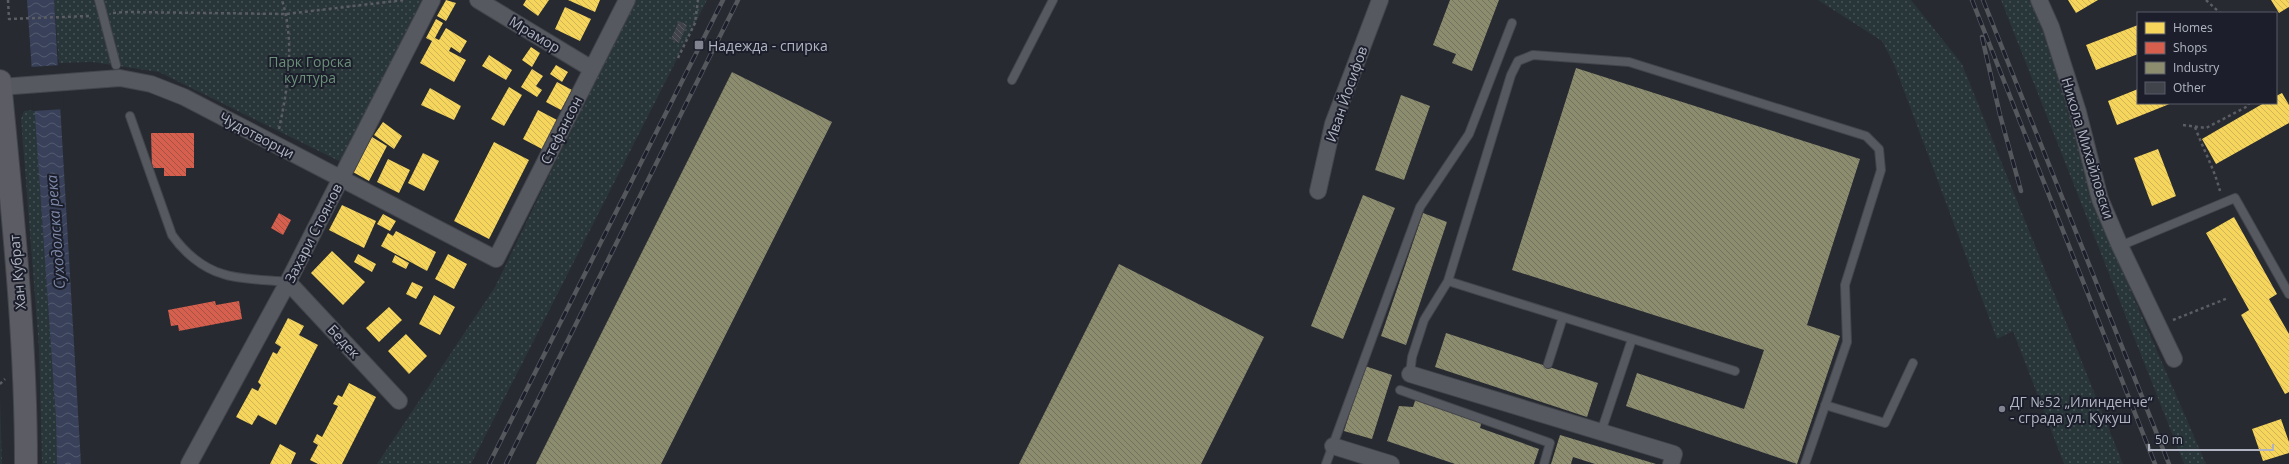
<svg xmlns="http://www.w3.org/2000/svg" width="2289" height="464" font-family="'Open Sans',sans-serif">
  <style>
    .grass { fill: url(#grass-dots) }
    .water { fill: url(#water-waves) }
    .pier { fill: #272a31 }
    .homes { fill: url(#homes-back-hatch) }
    .shops { fill: url(#shops-back-hatch) }
    .industry { fill: url(#industry-back-hatch) }
    .building { fill: url(#building-back-hatch) }
    .lines { fill: none; stroke-linecap: round; stroke-linejoin: round }
    .lane-casing { stroke: #43454b; stroke-width: 10 }
    .street-casing { stroke: #43454b; stroke-width: 18 }
    .secondary-casing { stroke: #43454b; stroke-width: 24 }
    .path { stroke: #5b5d64; stroke-width: 2.5; stroke-dasharray: 3 3; stroke-linecap: butt }
    .lane { stroke: #565960; stroke-width: 8 }
    .street { stroke: #565960; stroke-width: 16 }
    .secondary { stroke: #5b5c64; stroke-width: 22 }
    .rail-casing { stroke: #55585d; stroke-width: 4.5 }
    .rail { stroke: #1c1f2b; stroke-width: 3; stroke-dasharray: 9; stroke-linecap: butt }
    .poi-dot { fill: #818490; stroke: #1c1f2b; stroke-width: 1.5 }
    .labels { text-anchor: middle; dominant-baseline: central; stroke-width: 4; stroke-linejoin: round; paint-order: stroke }
    .street-label { font-size: 14px; fill: #b1b5c3; stroke: #1c1f2b }
    .poi-label { font-size: 14px; fill: #b1b5c3; stroke: #1c1f2b; text-anchor: start }
    .park-label { font-size: 14px; fill: #6b9079; stroke: #1c1f2b }
    .water-label { font-size: 15px; font-style: italic; fill: #7c88a8; stroke: #1c1f2b }
  </style>
  <defs>
    <pattern id="grass-dots" width="8" height="8" patternUnits="userSpaceOnUse"><rect width="8" height="8" fill="#293639"/><path d="M2 2h.1M6 6h.1" fill="none" stroke="#465154" stroke-width="1.8" stroke-linecap="round"/></pattern>
    <pattern id="water-waves" width="16" height="10" patternUnits="userSpaceOnUse"><rect width="16" height="10" fill="#384159"/><path d="M0 5q4-4 8 0t8 0" fill="none" stroke="#525a6f"/></pattern>
    <pattern id="homes-back-hatch" width="6" height="6" patternUnits="userSpaceOnUse"><rect width="6" height="6" fill="#f6d55c"/><path d="M-1 5l2 2M0 0l6 6M5-1l2 2" fill="none" stroke="#cfb555"/></pattern>
    <pattern id="shops-back-hatch" width="6" height="6" patternUnits="userSpaceOnUse"><rect width="6" height="6" fill="#d6604d"/><path d="M-1 5l2 2M0 0l6 6M5-1l2 2" fill="none" stroke="#a65347"/></pattern>
    <pattern id="industry-back-hatch" width="6" height="6" patternUnits="userSpaceOnUse"><rect width="6" height="6" fill="#8c8c6e"/><path d="M-1 5l2 2M0 0l6 6M5-1l2 2" fill="none" stroke="#72725e"/></pattern>
    <pattern id="building-back-hatch" width="6" height="6" patternUnits="userSpaceOnUse"><rect width="6" height="6" fill="#41434a"/><path d="M-1 5l2 2M0 0l6 6M5-1l2 2" fill="none" stroke="#5a5c62"/></pattern>
  </defs>
  <rect width="100%" height="100%" fill="#272a31"/>
  <path class="grass" d="M54,0h368l-81,162 -182,-90 -67,-10 -33,1z
    M634,0h73l-236,464h-94l118,-177z
    M1818,0h93l51,64 161,400h-59l-51,-133 -16,8 -103,-275 -12,-23z
    M2001,0h30l14,31 28,91 49,148 84,194h-22z
    M35,110l21,309 1,45h-15l-3,-116 -18,-229 3,-8z
    M0,397l2,67h-2z"/>
  <path class="water" d="M27,0h27l27,464h-24l-1,-45z"/>
  <path class="pier" d="M61,65l3,44 -31,2 -3,-44z"/>
  <path class="homes" d="M446,0l10,3 -10,18 -9,-5z
    M526,0h23l-11,16 -15,-11z
    M568,0h32l-5,12z
    M2068,0h30l-22,13z
    M2271,0h18v7l-10,6z
    M565,7l26,12 -11,22 -25,-12z
    M436,19l7,4 -8,15 4,2 7,-12 21,13 -7,12 -9,-6 -2,4 17,9 -12,22 -34,-19 12,-22 -6,-3z
    M2138,25v29l-42,16 -10,-25z
    M531,47l9,6 -8,14 -10,-7z
    M489,55l23,15 -6,10 -24,-14z
    M556,65l12,7 -6,10 -12,-8z
    M532,69l11,7 -7,10 6,4 -5,7 -16,-10z
    M557,82l15,8 -11,20 -15,-8z
    M509,87l13,8 -18,31 -13,-7z
    M430,88l31,18 -7,14 -33,-15z
    M2138,89v14h34l-55,22 -9,-24z
    M2282,93l7,12v18l-73,41 -14,-25 62,-36h12v-7z
    M538,110l19,10 -15,29 -19,-10z
    M383,122l19,14 -8,13 -20,-14z
    M372,137l15,9 -18,35 -16,-9z
    M494,142l35,18 -40,79 -35,-18z
    M2158,149l18,47 -24,10 -18,-48z
    M423,153l16,8 -15,30 -16,-8z
    M388,159l22,11 -11,23 -22,-11z
    M342,205l34,16 -12,27 -35,-18z
    M383,214l13,7 -6,10 -13,-7z
    M2234,217l43,77 -8,5 20,35v58l-4,2 -44,-79 8,-5 -43,-77z
    M396,231l40,21 -9,19 -46,-25 7,-13 5,3z
    M332,251l33,31 -22,23 -32,-32z
    M358,254l18,10 -4,8 -18,-10z
    M448,254l19,10 -13,25 -19,-10z
    M395,255l14,8 -3,6 -14,-7z
    M412,282l11,5 -7,12 -10,-5z
    M434,295l21,12 -15,28 -21,-11z
    M389,307l13,13 -23,22 -13,-14z
    M288,318l16,8 -5,9 19,10 -42,80 -18,-10 -6,10 -16,-8 16,-29 6,3 3,-6 -3,-3 15,-30 4,2 4,-7 -6,-4z
    M406,334l21,22 -18,18 -21,-23z
    M349,383l27,14 -34,67h-24l-8,-4 8,-15 -5,-3 4,-8 5,3 16,-31 -5,-2 5,-9 4,2z
    M2281,419l8,23v11l-26,8 -11,-32z
    M280,444l16,9 -5,11h-21z"/>
  <path class="shops" d="M151,133h43v35h-8v8h-22v-8h-12z
    M279,213l12,7 -8,15 -12,-7z
    M215,301l1,4 23,-4 3,18 -63,12 -1,-6 -7,1 -3,-16z"/>
  <path class="industry" d="M1450,0h49l-27,71 -20,-8 4,-9 -23,-9z
    M1576,68l284,91 -53,166 33,11 -43,128 -171,-58 11,-33 107,36 20,-59 -252,-80z
    M732,72l100,50 -171,342h-125z
    M1401,95l29,11 -26,74 -29,-10z
    M1363,195l32,13 -52,131 -32,-13z
    M1423,213l24,9 -41,123 -25,-9z
    M1119,264l145,73 -63,127h-182z
    M1446,333l152,50 -11,34 -152,-50z
    M1365,366l27,9 -20,64 -28,-8z
    M1416,398l66,23 -2,7 59,21 -5,15h-79l-68,-23 12,-35 14,1z
    M1560,435l96,29h-61l-22,-7 -2,7h-20z"/>
  <path class="building" d="M679,21l8,4 -8,18 -8,-4z"/>
  <g class="lines">
    <defs>
      <path id="lane" d="M99,0l17,65
        M1012,80l41,-80
        M130,116l42,119c12,17 30,33 51,39 17,6 47,6 65,8
        M2120,246l115,-48 54,96
        M1448,281l287,90
        M1548,364l15,-47
        M1410,374l2,-17 12,-37 24,-39 63,-206 7,-14 15,-6 96,7 237,74 13,13 2,21 -36,115 2,57 -42,122
        M1400,390l150,53 -6,21
        M1825,405l60,18 28,-60
        M1601,432l31,-93
        M1326,464l94,-257 49,-73 43,-111"/>
      <path id="street" d="M478,0l114,69
        M2039,0l12,27 27,85 22,87 20,47 54,113
        M0,87l120,-9 31,6 33,13 312,162 131,-259
        M1318,191l15,-67 47,-124
        M288,282l111,119
        M1410,374l264,80 -3,10
        M1333,446l58,18
        M189,464l99,-182 144,-282"/>
      <path id="secondary" d="M0,81c12,127 26,255 26,383"/>
    </defs>
    <use href="#lane" class="lane-casing"/>
    <use href="#street" class="street-casing"/>
    <use href="#secondary" class="secondary-casing"/>
    <path class="path" d="M8,0l1,19 81,-3
      M2206,0l14,13
      M113,13l14,-1 159,2 118,-14
      M678,58l17,-35 3,-23
      M2183,125l23,3 42,-22 1,-3
      M2195,127c8,22 19,41 25,64
      M279,129c9,-42 16,-87 3,-129
      M2173,320l55,-22
      M0,384l5,-5"/>
    <use href="#lane" class="lane"/>
    <use href="#street" class="street"/>
    <use href="#secondary" class="secondary"/>
    <defs>
      <path id="rail" d="M1972,0l183,464
        M1983,0l186,464
        M1982,37l18,78 21,76
        M489,464l234,-464
        M506,464l232,-464"/>
    </defs>
    <use href="#rail" class="rail-casing"/>
    <use href="#rail" class="rail"/>
  </g>
  <g class="poi-dot">
    <rect x="694" y="40" width="10" height="10" rx="2"/>
    <circle cx="2002" cy="409" r="4"/>
  </g>
  <g class="labels">
    <g class="street-label">
      <text transform="translate(535 34) rotate(31)">Мрамор</text>
      <text transform="translate(1346 94) rotate(-71)">Иван Йосифов</text>
      <text transform="translate(561 130) rotate(-63)">Стефансон</text>
      <text transform="translate(257 135) rotate(28)">Чудотворци</text>
      <text transform="translate(2088 148) rotate(73)">Никола Михайловски</text>
      <text transform="translate(313 233) rotate(-63)">Захари Стоянов</text>
      <text transform="translate(17 272) rotate(-95)">Хан Кубрат</text>
      <text transform="translate(344 341) rotate(47)">Бедек</text>
    </g>
    <g class="poi-label">
      <text x="708" y="45">Надежда - спирка</text>
      <text x="2010" y="401">ДГ №52 „Илинденче“<tspan x="2010" dy="16">- сграда ул. Кукуш</tspan></text>
    </g>
    <g class="park-label">
      <text x="310" y="61">Парк Горска<tspan x="310" dy="16">култура</tspan></text>
    </g>
    <g class="water-label">
      <text transform="translate(55 232) rotate(-94)">Суходолска река</text>
    </g>
  </g>
  <rect x="2137" y="12" width="140" height="92" fill="#1c1f2b" stroke="#585b68"/>
  <rect x="2145" y="22" width="20" height="12" fill="#f6d55c" stroke="#585b68"/>
  <text x="2173" y="32" font-size="12" fill="#b1b5c3">Homes</text>
  <rect x="2145" y="42" width="20" height="12" fill="#d6604d" stroke="#585b68"/>
  <text x="2173" y="52" font-size="12" fill="#b1b5c3">Shops</text>
  <rect x="2145" y="62" width="20" height="12" fill="#8c8c6e" stroke="#585b68"/>
  <text x="2173" y="72" font-size="12" fill="#b1b5c3">Industry</text>
  <rect x="2145" y="82" width="20" height="12" fill="#41434a" stroke="#585b68"/>
  <text x="2173" y="92" font-size="12" fill="#b1b5c3">Other</text>
  <path d="M2149 444v6h124v-6" fill="none" stroke="#b1b5c3" stroke-width="2"/>
  <text x="2155" y="444" font-size="12" fill="#b1b5c3" stroke="#1c1f2b" stroke-width="3" paint-order="stroke">50 m</text>
</svg>
